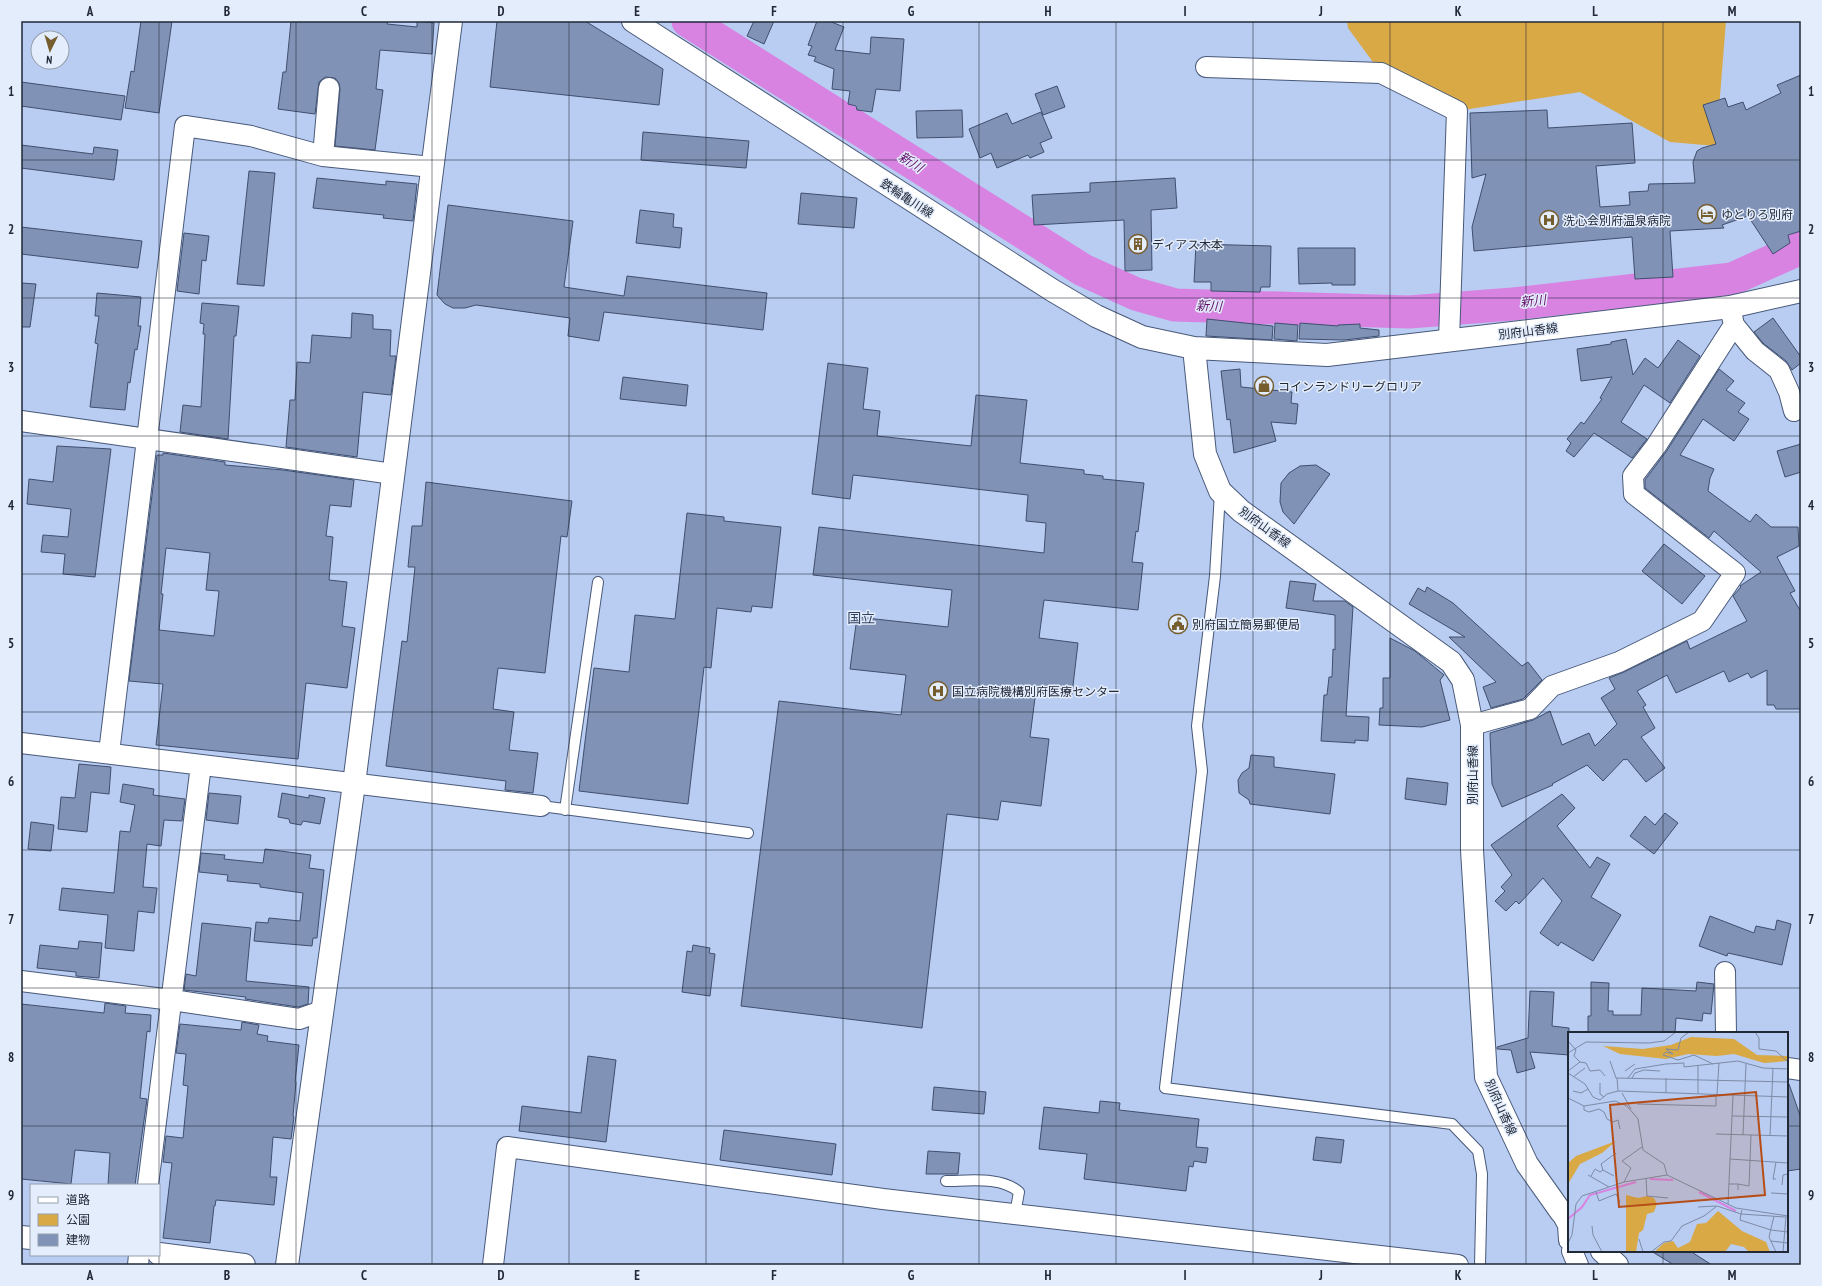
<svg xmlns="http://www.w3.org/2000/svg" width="1822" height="1286" font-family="'PT Sans Narrow','Noto Sans JP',sans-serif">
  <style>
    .green { fill: #d8a945 }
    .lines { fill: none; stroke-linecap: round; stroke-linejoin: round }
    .river { stroke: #d883e2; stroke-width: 33 }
    .building { fill: #8092b5; stroke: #3f4f6f; fill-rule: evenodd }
    .service-casing { stroke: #485979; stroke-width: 12 }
    .minor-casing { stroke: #485979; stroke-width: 22 }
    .tertiary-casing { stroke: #485979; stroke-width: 24 }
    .secondary-casing { stroke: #485979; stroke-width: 24 }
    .service { stroke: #fff; stroke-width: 10 }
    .minor { stroke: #fff; stroke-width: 20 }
    .tertiary { stroke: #fff; stroke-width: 22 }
    .secondary { stroke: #fff; stroke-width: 22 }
    .grid { fill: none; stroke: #212937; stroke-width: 1; stroke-opacity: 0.55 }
    .labels { text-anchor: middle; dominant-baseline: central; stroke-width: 3; stroke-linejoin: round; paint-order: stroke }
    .street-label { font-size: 12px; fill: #212937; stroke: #e4edfc }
    .poi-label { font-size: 12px; fill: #212937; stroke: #e4edfc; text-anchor: start }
    .water-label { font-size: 13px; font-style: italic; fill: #62126b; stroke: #e4edfc }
    .quarter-label { font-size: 14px; fill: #324260; stroke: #e4edfc }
    .inset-river { fill: none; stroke: #d883e2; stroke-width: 2 }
    .inset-road { fill: none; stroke: #7c8ba7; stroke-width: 1 }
    .view { fill: #b64d17; fill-opacity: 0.15; stroke: #b64d17; stroke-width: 2 }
    .inset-edge { fill: none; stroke: #212937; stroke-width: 2 }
    .neatline { fill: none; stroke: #212937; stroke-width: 1.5 }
    .grid-label { font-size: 13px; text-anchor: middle; font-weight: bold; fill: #212937 }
  </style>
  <rect width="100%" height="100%" fill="#b9ccf1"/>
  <path class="green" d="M1347,21h379l-10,125 -46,-4 -90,-50 -123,19 -76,-38 -33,-45z"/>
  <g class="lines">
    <path class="river" d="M688,21l395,249 53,24 39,11 234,7 104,-8 219,-25 69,-31"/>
  </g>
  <path class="building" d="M141,21h31l-13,92 -34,-5 6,-37 3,1z
    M291,21h97l-1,3 30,3v-6l17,2 -2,31 -52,-4 -4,39 7,1 -8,60 -40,-4 5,-57 -1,-6 -4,-5 -10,-1 -6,5 -4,32 -37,-5 5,-37h3z
    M497,21h88l78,48 -4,36 -169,-18z
    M754,21h20l-10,23 -17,-8z
    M817,21h12l15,6 -9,23 35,4 1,-17 33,2 -4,52 -24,-2 -4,23 -15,-2 -1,-4 -8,-2 2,-13 -18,-2 2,-20 -20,-8 2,-4 -8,-2 4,-9 -4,-1z
    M1801,75v156l-13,4 2,8 -17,11 -25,-38 -26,9 2,3 -54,3 3,46 -38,2 -3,-42 -158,14 -2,-24 14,-53 -14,4 -2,-65 77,-3 1,18 84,-5 3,40 -39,3 4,41 30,-2 -1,-13 19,-1 1,-7 46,-1 -2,-21 4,-11 5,-3 14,-4 -13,-39 22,-7 3,9 15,-5 3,8 35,-17 -4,-8z
    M21,82l104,14 -4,24 -100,-14z
    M1057,86l8,21 -22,8 -8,-21z
    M962,110l1,27 -46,1 -1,-27z
    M1041,112l11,26 -12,5 4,9 -14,6 -2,-3 -31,13 -6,-15 -11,5 -11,-29 38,-16 5,11z
    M643,132l106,9 -3,27 -105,-8z
    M21,145l72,9 1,-7 24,3 -4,30 -93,-12z
    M249,171l26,2 -11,113 -27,-2z
    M317,178l69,7v-4l31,3 -4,37 -30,-3 1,-3 -71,-7z
    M1175,178l2,30 -26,2 1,60 -27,1 -1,-51 -90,5 -2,-30 58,-3v-9z
    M801,193l56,5 -3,30 -56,-4z
    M448,205l125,16 -9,66 60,9 3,-20 140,17 -4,37 -159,-18 -5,29 -31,-5 2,-18 -94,-13 -11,3h-12l-8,-4 -8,-9z
    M640,210l34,4 -1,13 9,1 -2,20 -44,-5z
    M21,227l121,14 -4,27 -117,-14z
    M184,233l25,3 -3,25 -4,-1 -3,34 -22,-3z
    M1196,244l75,2 -1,41h-9l-1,5 -49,-1v-9h-17z
    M1298,248h57v37h-23v-2l-33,1z
    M21,283l15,1 -6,43h-9z
    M97,293l44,4 -3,29h3l-4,24 -2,-1 -5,34 -2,-1 -3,28 -35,-3 8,-63 -3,-1 4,-27h-4z
    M202,303l37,3 -3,30h-2l-6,103 -48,-7 3,-27 18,2 4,-73h-2l1,-10 -4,-1z
    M352,313l21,2v14l18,1 -1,26h6l-5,39 -28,-3 -6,65 -71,-10 4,-47h5l2,-38 13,1 2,-28 39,3z
    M1773,318l28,39v6l-9,7 -6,-9 -23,-18 -9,-11z
    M1207,319l66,7 -1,14 -66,-4z
    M1275,323l23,2 -1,16 -23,-2z
    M1300,323l38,3v-1l22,-1v4l19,2v6l-35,4 -45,-1z
    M1626,339l7,36 12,-17 13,10 20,-28 22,16 -30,47 -26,-18 -23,37 26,17 -15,19 -38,-25 -20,24 -8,-6 5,-8 -4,-4 14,-17 3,2 18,-25 -2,-1 12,-21 -31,4 -4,-32 34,-5v-2z
    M828,363l40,5 -5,41 17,2 -3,25 94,10 5,-51 51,5 -7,63 64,7v4l19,2v3l41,4 -6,49 -2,-1 -4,31 11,1 -5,47 -94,-10 -5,38 39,5 -6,51 -36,-4 -6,47 19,2 -8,67 -40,-5 -3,19 -51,-6 -25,214 -181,-22 38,-305 122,14 5,-40 -56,-6 7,-52 91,10 4,-37 -139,-15 6,-48 225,26 2,-30 -20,-2 2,-26 -175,-20 -3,24 -38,-5z
    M1240,369l1,18 51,5 -1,11 7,1 -2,20 -25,-2 5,19 -42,12 -4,-34 -3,1 -6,-49z
    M1719,369l15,12 -8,9 19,13 -7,9 11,7 -15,22 -31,-22 -23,36 34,14 -4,9 -2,13 42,31 6,-8 15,13h27l1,19 -22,11 18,34 -5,2 11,19v97h-25l-2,-4h-7v-35l-16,8 -3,-5 -19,9 -5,-11 -48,22 -9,-18 -30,16 9,14 -3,2 12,21 -14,9 24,31 -19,14 -19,-23 -2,1 -1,-1 -21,22 -16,-16 -35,19 1,1 -51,22 -10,-23 -2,-51 43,-13 17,-9 12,34 27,-12 6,13 22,-22 -16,-26 14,-9 -6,-11 15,-6 63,-31 3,8 57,-28 -14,-25 8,-9 -1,-1 21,-14 -47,-41 -5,7 -64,-50v-8l21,-28z
    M623,377l65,8 -2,21 -66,-7z
    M1801,444v28l-16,5 -8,-26z
    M57,446l54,3 -16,128 -32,-3 2,-20 -24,-2 2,-17 25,2 3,-28 -44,-5 2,-25 24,3z
    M163,453l62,9v3l58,5 71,10 -3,27 -21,-2 -4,31 7,1 -4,43 18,2 -5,44 13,2 -8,60 -41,-5 -8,76 -142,-14 7,-61 -34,-3 28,-226h6zM166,548l44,5 -4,37 13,1 -5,45 -55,-6 4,-36h-2z
    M1316,465l14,9 -36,50 -11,-12 -3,-10 1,-19 8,-10 11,-7z
    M426,482l146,19 -5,36 -6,-1 -16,137 -47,-5 -5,41 21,3 -5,38 29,3 -5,40 -28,-3 1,-9 -120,-15 16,-125 5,1 8,-75h-7l4,-41h10z
    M687,513l37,4v4l57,6 -9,81 -20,-2 -1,6 -34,-4 -6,60 -7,-1 -16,137 -109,-13 15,-123 35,4 6,-57 40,4z
    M1664,544l41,32 -23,28 -40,-33z
    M1290,581l26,3 -3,17h32l8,6 -7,109 23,1 -1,24 -13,-1v3l-34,-2 3,-46h3l2,-18h3l1,-28 2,1v-35l-49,-7z
    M1427,587l26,16 69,63 6,-4 14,18 -19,19 -32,9 -8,-21 13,-5 -47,-45h16l-56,-33 9,-16 7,4z
    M1390,638l25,13 29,24 -4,5 10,40 -28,7 -43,-2 1,-17h3v-30h7z
    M1251,755l23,2v10l61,7 -5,40 -80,-10 -1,-4 -10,-7 -1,-13 4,-7 7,-5z
    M79,764l32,3 -2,27 -18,-2 -4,40 -29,-3 3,-32 14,1z
    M1407,778l41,5 -2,22 -41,-6z
    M123,784l31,5 -1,6 32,4 -3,22 -18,-1 -3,26 -14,-2 -4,43 14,1 -3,25 -16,-2 -4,40 -29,-3 3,-33 -49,-5 3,-22 52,5 6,-62 10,1 5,-27 -15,-3z
    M209,793l32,3 -3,28 -32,-4z
    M282,793l27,5v-3l16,3 -5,26 -17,-3 -2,4 -11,-2 -1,-4 -11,-2z
    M1562,794l13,14 -18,18 33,42 7,-11 13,7 -19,33 30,18 -28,46 -32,-19 -3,4 -18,-13 22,-32 -19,-23 -24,26 -3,-3 -10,10 -11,-10 10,-10 -4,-4 11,-12 -21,-30z
    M1665,813l13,10 -24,31 -24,-18 15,-20 10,9z
    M31,822l23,3 -3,26 -23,-2z
    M265,849l46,6 -2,13 15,2 -7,68h-4l-1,8 -58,-5 2,-19 12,1 1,-5 31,3 3,-28 -43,-6v-3l-33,-3 1,-6 -29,-3 2,-19 24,2 -1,4 39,4z
    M1710,916l44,17 2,-7 19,4 2,-10 14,4 -9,41 -54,-12 -1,3 -28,-10z
    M202,923l49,5 -5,53 63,6 -1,17 -10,3 -53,-8 1,-2 -62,-7 2,-16 10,2z
    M79,941l23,2 -3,35 -23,-2v-4l-39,-4 3,-23 38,4z
    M693,945l17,3 -1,5 6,1 -5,42 -28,-4 5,-41 5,1z
    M1591,982l18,1 -1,28h5v4h28l1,-27 54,3 1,-9 17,2 -3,30 -8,-1 -1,8 -26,-3 -1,15h-87v-17h3z
    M1530,991l24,1 -2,34 17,2v27l-39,-3 5,16 -18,5 -6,-23 -14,-1v-2l31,-9z
    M105,1003l21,3 -1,7 26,2 -1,17 -3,-1 -7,67 7,1 -12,86h-27l2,-32 -35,-3 -4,34 -50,-5v-175l83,9z
    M242,1022l17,3 -2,9 11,2 -1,5 32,4 -4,37h1l-3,34 1,1 -3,22 -18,-2 -3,40h7l-3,28 -58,-5 -1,6h-1l-4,37 -47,-5 9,-75 -9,-1 3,-26 17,2 5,-52 -5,-1 3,-31 -10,-1 4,-29 61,6z
    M588,1056l28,4 -10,82 -87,-11 3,-25 59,7z
    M1789,1084l12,34v51l-14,2v-86z
    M934,1087l52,5 -2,22 -52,-4z
    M1100,1101l20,2 -1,7 80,9 -3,28 12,1 -2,15 -12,-2 -1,6 -4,-1 -3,25 -102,-12 3,-25 -48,-5 5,-42 55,6z
    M724,1130l112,14 -4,31 -112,-15z
    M1316,1137l28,3 -3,23 -28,-3z
    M928,1151l32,2 -2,21h-32z
    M1651,1251h39l22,14h-38z"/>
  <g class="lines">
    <defs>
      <path id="service" d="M1220,493l-5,83 -18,150 5,45 -37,317 287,36 26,27 4,23 -2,91
        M541,806l207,27
        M565,810l33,-228
        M946,1181c22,0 55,-5 73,11l-4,22"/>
      <path id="minor" d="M1206,67l175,6 76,38 -8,229
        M329,88l-6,68 109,11
        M1734,325l21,26 24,19 10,22 5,19
        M21,421l372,53
        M1472,725l58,-16 22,-23 67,-24 83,-41 33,-48 -101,-79 -1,-18 23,-30 78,-121 -4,-18
        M21,743l520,63
        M109,753l76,-627 66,10 72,20
        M1725,972l1,61
        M21,981l151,19 127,19 23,-8
        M1787,1068l14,2
        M148,1185l53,-420
        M1561,1212l7,13 1,15
        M1572,1251l6,14
        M138,1265l1,-10
        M493,1265l14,-118 376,52 575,66"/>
      <path id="tertiary" d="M21,1237l10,1
        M159,1254l85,11
        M287,1265l67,-481 97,-763"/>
      <path id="secondary" d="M633,21l419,269 44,26 46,21 52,11
        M1569,1219l-8,-7 -34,-48 -41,-87 -14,-227v-125l-9,-45 -12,-18 -210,-151 -21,-20 -15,-37 -11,-106 133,7 403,-48 71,-16
        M1602,1251l15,14"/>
    </defs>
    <use href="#service" class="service-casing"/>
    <use href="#minor" class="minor-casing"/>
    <use href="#tertiary" class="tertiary-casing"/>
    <use href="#secondary" class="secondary-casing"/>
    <use href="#service" class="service"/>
    <use href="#minor" class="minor"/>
    <use href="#tertiary" class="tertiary"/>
    <use href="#secondary" class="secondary"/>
  </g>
  <path class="grid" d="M159,21v1164M296,21v1244M432,21v1244M569,21v1244M706,21v1244M843,21v1244M979,21v1244M1116,21v1244M1253,21v1244M1390,21v1244M1526,21v1244M1663,21v1012M21,160h1780M21,298h1780M21,436h1780M21,574h1780M21,712h1780M21,850h1780M21,988h1780M21,1126h1548M1787,1126h14M1663,1251v14M159,1255v10"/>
  <defs>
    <symbol id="hotel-ring" viewBox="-11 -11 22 22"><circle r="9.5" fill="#e4edfc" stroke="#755d2e" stroke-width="1.5"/><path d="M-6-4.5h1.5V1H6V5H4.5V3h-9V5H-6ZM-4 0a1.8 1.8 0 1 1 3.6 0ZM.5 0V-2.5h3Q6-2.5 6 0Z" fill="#755d2e"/></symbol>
    <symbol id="hospital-ring" viewBox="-11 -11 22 22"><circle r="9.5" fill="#e4edfc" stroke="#755d2e" stroke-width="1.5"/><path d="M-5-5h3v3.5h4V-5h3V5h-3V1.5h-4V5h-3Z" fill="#755d2e"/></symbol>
    <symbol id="building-ring" viewBox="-11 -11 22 22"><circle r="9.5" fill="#e4edfc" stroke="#755d2e" stroke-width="1.5"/><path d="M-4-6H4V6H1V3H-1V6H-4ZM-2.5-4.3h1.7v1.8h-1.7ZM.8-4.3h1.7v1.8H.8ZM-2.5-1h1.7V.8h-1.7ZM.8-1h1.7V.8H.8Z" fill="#755d2e"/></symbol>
    <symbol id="shop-ring" viewBox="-11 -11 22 22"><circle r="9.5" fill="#e4edfc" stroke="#755d2e" stroke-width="1.5"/><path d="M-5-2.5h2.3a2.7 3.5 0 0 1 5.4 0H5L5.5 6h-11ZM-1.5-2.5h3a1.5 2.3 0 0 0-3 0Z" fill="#755d2e"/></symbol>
    <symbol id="civic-ring" viewBox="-11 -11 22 22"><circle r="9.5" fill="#e4edfc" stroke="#755d2e" stroke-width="1.5"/><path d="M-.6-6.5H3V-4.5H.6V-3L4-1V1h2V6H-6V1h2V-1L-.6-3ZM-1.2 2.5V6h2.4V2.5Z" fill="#755d2e"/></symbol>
  </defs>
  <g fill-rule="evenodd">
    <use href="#hotel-ring" x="1696" y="203" width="22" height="22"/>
    <use href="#hospital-ring" x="1538" y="209" width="22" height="22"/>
    <use href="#building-ring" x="1127" y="233" width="22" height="22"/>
    <use href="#shop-ring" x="1253" y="375" width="22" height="22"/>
    <use href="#civic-ring" x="1167" y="613" width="22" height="22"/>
    <use href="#hospital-ring" x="927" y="680" width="22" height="22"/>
  </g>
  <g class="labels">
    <g class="street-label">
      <text transform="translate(907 198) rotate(33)">鉄輪亀川線</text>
      <text transform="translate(1528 331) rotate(-7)">別府山香線</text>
      <text transform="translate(1265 527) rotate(36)">別府山香線</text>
      <text transform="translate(1472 775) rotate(-90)">別府山香線</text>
      <text transform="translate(1501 1107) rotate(66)">別府山香線</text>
    </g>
    <g class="poi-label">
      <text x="1721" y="214">ゆとりろ別府</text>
      <text x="1563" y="220">洗心会別府温泉病院</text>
      <text x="1152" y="244">ディアス木本</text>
      <text x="1278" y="386">コインランドリーグロリア</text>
      <text x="1192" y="624">別府国立簡易郵便局</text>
      <text x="952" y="691">国立病院機構別府医療センター</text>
    </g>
    <g class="water-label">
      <text transform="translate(911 162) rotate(32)">新川</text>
      <text transform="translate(1533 301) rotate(-6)">新川</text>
      <text transform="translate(1209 306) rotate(2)">新川</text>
    </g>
    <g class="quarter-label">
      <text x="861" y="618">国立</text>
    </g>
  </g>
  <g transform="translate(1568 1032)">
    <rect width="220" height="220" fill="#b9ccf1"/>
    <path d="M123,5l43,2 23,16 31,1v5l-24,2 -30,-9 -17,2 -29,-2 -22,5 -46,-5 -17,-8 40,3 28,-4zM48,109l-14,12 -22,11 -12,20v-21l8,-7zM58,163l12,3 9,-2 7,2 3,6 -3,8 -7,2 -4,16 -4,3 -3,19h-10zM150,179l24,20 24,11 4,10h-21l-5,-5 -13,-3 -6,8h-71l10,-9 9,-2 5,7 12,-6 7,-18 9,-1z" fill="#d8a945"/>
    <path class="inset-river" d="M82,147l23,1M131,160l37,19M0,187l14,-12 8,-12 46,-13"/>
    <path class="inset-road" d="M121,0l-8,6 -3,12 -12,-1 7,5 -7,-2 -3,3 15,5 16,-5 19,9M187,0l4,6v11l17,2 12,11M0,9l8,9 -2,6 6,6 6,1 4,8 10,-1 5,6M0,21l18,-11 63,1 15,-2 12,-9M42,29l6,17 172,4M0,39l12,-9M57,39l10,-7M0,41l17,11 8,13 7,3 7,-6 11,-3 170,6M5,45l12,-9M49,46l1,13M60,46l7,-9 31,-5 18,-1v4l54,-6 25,7 25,1M64,46l3,-5 9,-3 16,1M98,46v15M32,51v11l4,3M5,59l8,2 7,-4M54,61l9,16M130,62v-29M149,62l2,-31M0,66l16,8 31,-5 12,5 11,13 5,31 21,14 3,11 -43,7 -42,14 -6,8 -4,31 -4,8M69,72l79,2v-12M16,74v4l5,2 10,-3 5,3 3,7 6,3 5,-2 2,9M164,84l56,1M148,102l72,2M175,103l3,-71M202,104l3,-68M162,127l58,4M35,138l11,6M20,143l21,12M99,143l69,33 52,8M23,144l4,-7 5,3 3,-2 -2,-6 15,-11M78,146l1,18 21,2M208,147h-3l3,-17M56,150l7,-14 -9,-7 20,-14M161,152h9v6M170,152l11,2 2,-51M214,153l1,-10 5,-1M28,160l3,9 17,-7 4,8M203,161l17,1M160,172l5,-109M130,175l18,-1M206,184l-5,21 7,15M217,185l-44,-3 -1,6 31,10 17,2M24,194l1,9 9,17M71,207l4,13M203,209l17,2M83,220l13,-10 7,-1 11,-15 22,-10 13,-10 24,8 1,-4M215,220l3,-36"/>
    <path class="view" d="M188,60l9,103 -146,12 -9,-102z"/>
    <rect width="220" height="220" class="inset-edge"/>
  </g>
  <rect width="1822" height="1286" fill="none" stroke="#e4edfc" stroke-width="44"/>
  <rect x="30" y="1184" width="130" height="72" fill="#e4edfc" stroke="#969fad"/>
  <rect x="38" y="1197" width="20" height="6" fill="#ffffff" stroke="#969fad"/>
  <text x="66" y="1204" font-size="12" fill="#212937">道路</text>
  <rect x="38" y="1214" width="20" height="12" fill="#d8a945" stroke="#969fad"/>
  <text x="66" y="1224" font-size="12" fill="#212937">公園</text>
  <rect x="38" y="1234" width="20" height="12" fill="#8092b5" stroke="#969fad"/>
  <text x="66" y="1244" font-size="12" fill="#212937">建物</text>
  <g transform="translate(50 50) rotate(185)"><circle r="19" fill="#e4edfc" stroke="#969fad"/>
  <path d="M0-3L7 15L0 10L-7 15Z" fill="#755d2e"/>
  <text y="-6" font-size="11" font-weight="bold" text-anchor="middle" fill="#212937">N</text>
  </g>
  <rect x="22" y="22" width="1778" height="1242" class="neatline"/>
  <g class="grid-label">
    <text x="90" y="16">A</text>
    <text x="227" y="16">B</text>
    <text x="364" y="16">C</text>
    <text x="501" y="16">D</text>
    <text x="637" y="16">E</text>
    <text x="774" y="16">F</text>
    <text x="911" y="16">G</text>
    <text x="1048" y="16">H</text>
    <text x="1185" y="16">I</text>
    <text x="1321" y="16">J</text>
    <text x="1458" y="16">K</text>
    <text x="1595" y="16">L</text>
    <text x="1732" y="16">M</text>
    <text x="11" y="96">1</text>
    <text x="1811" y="96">1</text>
    <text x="11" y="234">2</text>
    <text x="1811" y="234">2</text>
    <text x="11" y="372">3</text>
    <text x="1811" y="372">3</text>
    <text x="11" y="510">4</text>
    <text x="1811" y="510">4</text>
    <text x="11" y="648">5</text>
    <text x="1811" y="648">5</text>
    <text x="11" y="786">6</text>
    <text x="1811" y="786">6</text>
    <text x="11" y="924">7</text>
    <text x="1811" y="924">7</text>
    <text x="11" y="1062">8</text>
    <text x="1811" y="1062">8</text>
    <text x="11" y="1200">9</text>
    <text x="1811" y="1200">9</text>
    <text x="90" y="1280">A</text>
    <text x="227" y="1280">B</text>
    <text x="364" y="1280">C</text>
    <text x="501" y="1280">D</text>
    <text x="637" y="1280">E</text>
    <text x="774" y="1280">F</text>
    <text x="911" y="1280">G</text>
    <text x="1048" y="1280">H</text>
    <text x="1185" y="1280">I</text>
    <text x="1321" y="1280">J</text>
    <text x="1458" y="1280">K</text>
    <text x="1595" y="1280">L</text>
    <text x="1732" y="1280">M</text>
  </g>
</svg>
